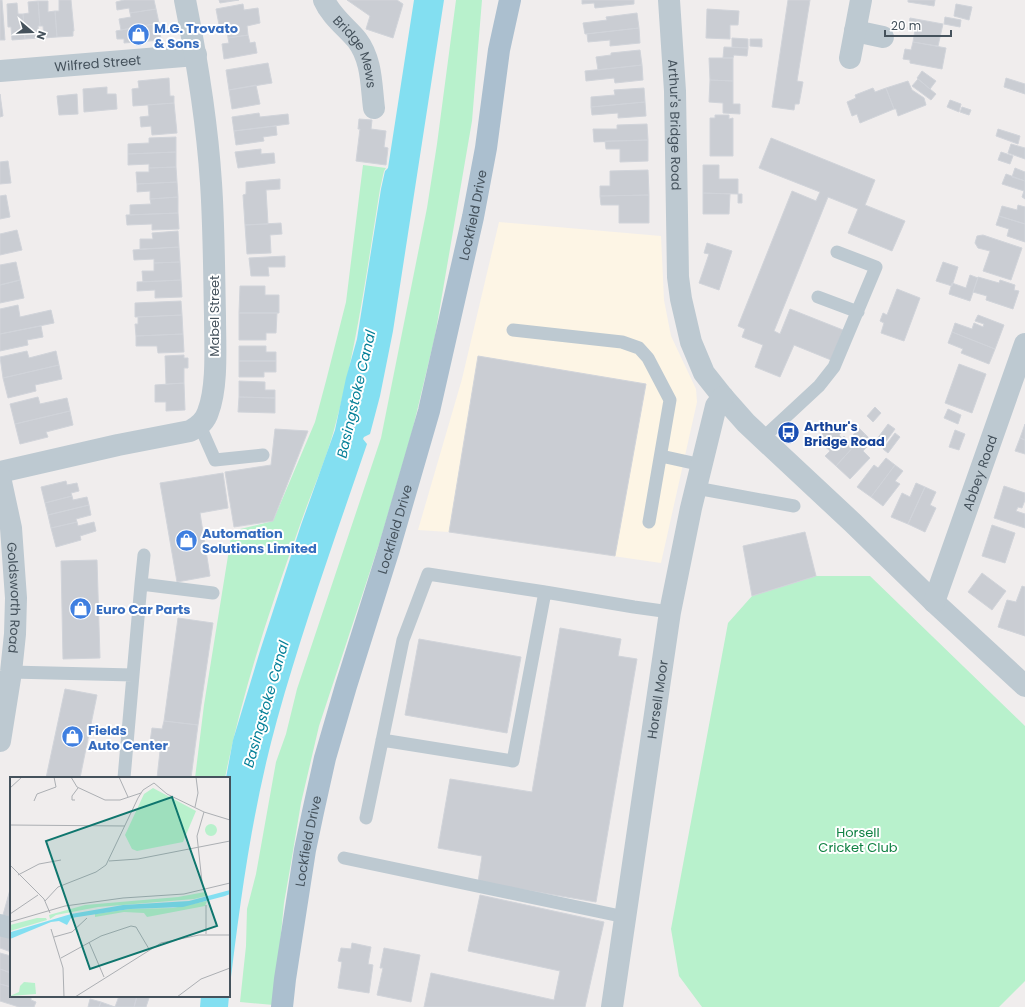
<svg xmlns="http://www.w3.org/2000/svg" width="1025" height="1007" font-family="Poppins,sans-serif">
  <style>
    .commercial { fill: #fdf5e5 }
    .green { fill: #b8f1cc }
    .water { fill: #83dff1 }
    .building { fill: #cacdd3; stroke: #d1d4da }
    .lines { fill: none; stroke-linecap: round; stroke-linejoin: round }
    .lane { stroke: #bdc9d1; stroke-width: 13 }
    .street { stroke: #bdc9d1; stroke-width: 22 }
    .primary { stroke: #abbfcf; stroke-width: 22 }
    .labels { text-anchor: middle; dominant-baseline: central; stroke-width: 4; stroke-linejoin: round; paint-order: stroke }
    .shop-label { font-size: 13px; font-weight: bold; fill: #366cbe; stroke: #fff; text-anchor: start }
    .street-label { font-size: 13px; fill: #45525c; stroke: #fff }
    .transit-label { font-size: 13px; font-weight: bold; fill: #164399; stroke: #fff; text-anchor: start }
    .park-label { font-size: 13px; fill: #118244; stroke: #fff }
    .water-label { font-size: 14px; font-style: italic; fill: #058098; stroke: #fff }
    .inset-road { fill: none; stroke: #acafb3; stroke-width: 1 }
    .view { fill: #0f766e; fill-opacity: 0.15; stroke: #0f766e; stroke-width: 2 }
    .inset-edge { fill: none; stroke: #45525c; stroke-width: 2 }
  </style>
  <rect width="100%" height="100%" fill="#f0eded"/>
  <path class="commercial" d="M499,222l162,14 3,64 7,36 25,53 1,13 -36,161 -212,-31 -31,-2 44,-151z"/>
  <path class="green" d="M456,0h26l-10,121 -37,215 -23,96 -31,106 -62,188 -18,77 -10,60 -7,40 -10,102 -34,-3 6,-56 1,-37 9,-35 20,-112 10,-28 11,-45 84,-251 46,-230 10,-64z
    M363,165l23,3 -2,3 -4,18c-13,81 -24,162 -46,241 -9,33 -23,63 -34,95 -30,83 -58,167 -75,253h-30l9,-73 28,-174 41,-10 42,-99 11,-41 20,-79z
    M816,576h54l155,150v255l-26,26h-297l-23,-31 -8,-47 57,-306 24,-27z"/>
  <path class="water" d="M414,0h30l-51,331 -13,65 -10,38 -6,3 -1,2 4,5c-31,91 -64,183 -90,276 -25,90 -37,182 -48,274v-216h-3l7,-38 27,-89 41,-126 34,-95 11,-52 11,-39 24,-150 4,-18 3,-3z
    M201,996h28l-1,11h-28z"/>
  <path class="building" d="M0,0h2l3,40h-5z
    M59,0h12l3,31h-1v5l-16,1 -2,-26h4z
    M124,0h30l2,9 -26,4 -1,-5 -12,2 -1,-8z
    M219,0h20l-19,3z
    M347,0h50l6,4 -10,34 -27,-9 4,-13z
    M582,0h52v4l-39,4 -1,-5 -12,1z
    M788,0h22l-13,81 6,1 -4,22h-4l-1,6 -22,-3z
    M908,0h27l-1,6 -26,-4z
    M38,1h10v11l7,-1 2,26 -13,1 -1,-12h-3z
    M38,1l2,25h-2l1,12 -14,1 -2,-25 6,-1 -1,-11z
    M17,3l1,11h5l2,25 -13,1 -1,-13h-3l-1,-23z
    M243,4l1,6 14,-2 2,15 -13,3 1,9 -20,3 -1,-9 -7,1 -4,-21z
    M956,4l16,3 -3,13 -15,-4z
    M156,9l3,14 -38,7 -2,-11 12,-2 -1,-4z
    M707,9l32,2 -1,14h-8v14l-24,-1z
    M637,13l2,15 -54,6 -2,-11 24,-3 -1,-3z
    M945,17l16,3 -1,7 -16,-3z
    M910,18l33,6 -5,22 -25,-4 2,-12 -7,-1z
    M159,23l2,17 -37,3v-4h-7l-1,-8z
    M639,28l1,15 -30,3v-6l-22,2 -1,-8z
    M248,35l2,8 5,-1 2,11 -33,6 -2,-15 7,-1 -1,-5z
    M732,38l16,1v9l-16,-1z
    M750,39h12v8l-12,-1z
    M913,42l33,6 -4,21 -32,-6v-3l-7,-1 2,-10 6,1z
    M724,47l24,1 -1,8 -13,-1 -1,3h-10z
    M640,50l2,15 -44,5 -2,-13 15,-2v-2z
    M709,58h24v23l-23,-1z
    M268,63l4,20 -43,7 -3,-20z
    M642,65l1,15 -28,3 -1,-5 -28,3 -1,-10z
    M922,71l14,10 -6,8 -13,-11z
    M169,78l1,18h4v7l-41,3 -1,-17 7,-1 -1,-7z
    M1006,78l19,6v10l-21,-7z
    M918,79l18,15 -5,6 -19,-14z
    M710,80l23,1v23h7v10l-17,-1v-10l-14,-1z
    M908,81l4,9 12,8 2,7 -28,11 -2,-7h-2l-8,-21z
    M256,85l4,19 -28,5 -3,-19z
    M107,87v7h9l1,15 -33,3 -1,-23z
    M644,88l1,14 -54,5v-10l24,-2 -1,-5z
    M873,88l2,4 11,-4 8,21 -34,14 -3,-9 -5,2 -5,-14 9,-4 -1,-3z
    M0,94l3,22 -3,1z
    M77,94l1,20 -19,1 -2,-19z
    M950,100l11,4 -2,8 -12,-5z
    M645,102l1,14 -28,2v-5l-26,2 -1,-8z
    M174,103l3,30 -25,2 -1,-9 -10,1 -1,-10 9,-1 -1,-11z
    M962,107l9,3 -2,5 -9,-3z
    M259,113l1,4 28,-3 1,10 -55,7 -2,-14z
    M715,115h14v4l4,-1v38h-23v-38h5z
    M359,119l13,1 -1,9 15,2 -2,16 4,1 -2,17 -30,-4 4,-32h-2z
    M647,124l1,16 -54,2 -1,-13h24v-4z
    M276,126l1,9 -14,2 1,4 -28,4 -2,-14z
    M998,129l22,7 -2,8 -22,-8z
    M176,137v15l-48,2v-10l21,-1v-5z
    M771,138l104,42 -10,25 40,16 -13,30 -44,-18 10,-24 -30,-12 -54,134 6,3 10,-25 53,21 -12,30 -37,-15 -14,32 -25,-10 8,-22 -21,-8 3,-8 -7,-3 54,-135 24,10 4,-9 -61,-24z
    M648,140v21l-28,1v-13h-14l-1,-8z
    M1011,144l14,4v11l-17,-6z
    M261,149v5l13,-1 1,10 -37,5 -3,-16z
    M176,152v15l-27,1v-4l-21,1v-11z
    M1001,152l12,4 -3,8 -12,-4z
    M8,161l3,22 -11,1v-22z
    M703,165h16v14h19v15l-35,-1z
    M176,167l1,15 -40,2 -1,-12h13v-4z
    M1015,168l10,4v9l-13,-4z
    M648,170l1,25 -49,1v-10h10v-15z
    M1006,174l19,7v18l-3,-2 2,-6 -22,-7z
    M280,179v10l-14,1 2,34 -23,1 -2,-30 3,-1v-12z
    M177,182l1,15 -28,2v-8l-13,1v-8z
    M703,193l27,1 -1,20h-26z
    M738,194h4v9h-4z
    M6,195l4,22 -10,2v-23z
    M649,195v28h-30v-18h-18l-1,-9z
    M178,197v16l-48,2v-10l21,-1 -1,-5z
    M1018,205l7,2v17l-26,-8 3,-10 15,4z
    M178,213l1,16 -27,1v-6l-25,1 -1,-10z
    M999,216l26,8v18l-18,-6 2,-7 -13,-4z
    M281,223l1,11 -12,1 1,18 -24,1 -2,-29z
    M17,230l5,20 -22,5v-21z
    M178,231l1,16 -39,2v-10h13l-1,-6z
    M983,235l39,13 -11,32 -28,-9 7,-20 -12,-3 -3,-5 2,-7z
    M707,243l25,8 -13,39 -20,-7 10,-29 -5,-1z
    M179,247l1,15 -26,1v-4l-20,1 -1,-10z
    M285,256v11h-17l1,9h-18l-2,-18z
    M16,262l4,18 -20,5v-20z
    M180,262l1,18 -38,2 -1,-11h12v-8z
    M943,262l15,5 -6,19 -16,-5z
    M970,275l8,3 -8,23 -21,-7 3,-11 14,5z
    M978,277l21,6 1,-3 15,5 -1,5 5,1 -6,18 -27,-9 1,-4 -14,-4z
    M20,280l4,18 -24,5v-18z
    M181,280l1,17 -27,1v-8l-18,1v-9z
    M240,286h25v9h14v18h-40z
    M897,289l23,9 -16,43 -23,-8 3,-10 -4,-2 3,-8 4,2z
    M181,301l1,14 -47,2v-14z
    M18,305l2,12 31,-7 3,13 -54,11v-25z
    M239,313h38l-1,20h-10v7h-27z
    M182,315l1,19 -47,2 -1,-12h3v-7z
    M978,315l26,10 -9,24 -43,-17 3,-9 17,6 2,-6 9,4 1,-3 -9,-3z
    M41,326l2,11 -16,3 1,5 -28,6v-17z
    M952,332l43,17 -6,15 -28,-11 2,-4 -15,-6z
    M183,334l1,18 -26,1 -1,-7h-21v-10z
    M239,346h27v6h10v9h-37z
    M27,351l2,7 27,-7 3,14 -56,13 -3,-21z
    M184,355v3h4v10h-4v15l-18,1 -1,-28z
    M478,356l168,28 -31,172 -166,-24z
    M239,361h37v11h-12v5h-25z
    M959,364l27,10 -14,39 -27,-10z
    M59,365l3,14 -27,6 1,6 -28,7 -5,-20z
    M239,381l26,1v8h10v8l-36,-1z
    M184,383l1,27 -19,1v-9h-11v-17z
    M38,397l2,7 27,-6 3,13 -55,13 -5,-20z
    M239,397l36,1v15l-37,-1z
    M875,407l6,6 -8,9 -6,-6z
    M948,409l13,6 -3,9 -14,-6z
    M70,411l3,14 -27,7 2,5 -28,7 -5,-20z
    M836,422l8,7 -5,6 3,3 2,-2 4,5 11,-13 6,6 -29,32 -11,-10 5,-5 -11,-10 8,-17 3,4z
    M888,424l7,5 -11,15 -7,-5z
    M1025,424v16l-5,-2z
    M275,429l33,2 -35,90 -39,6 -9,-55 46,-7z
    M955,430l10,4 -6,16 -10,-3z
    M895,433l5,4 -12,16 -5,-4z
    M865,434l7,7 -9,10 7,7 -20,21 -14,-13z
    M1020,438l5,2v14l-10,-3z
    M886,458l9,7 -24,32 -14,-10 17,-22 4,3z
    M895,465l8,6 -8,10 5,3 -17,22 -12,-9z
    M223,473l5,35 -28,5 10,63 -33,6 -17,-99z
    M66,481l1,4 10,-2 2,8 -8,2 1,3 -27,7 -4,-16z
    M916,483l9,4 -17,37 -17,-7 11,-24 8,4z
    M1004,486l21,7v7l-3,8 -4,-1 -2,4 9,3v14l-31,-10z
    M925,487l11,5 -6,13 6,3 -11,24 -17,-8z
    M72,496l1,4 14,-3 2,8 -41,10 -3,-12z
    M89,505l2,10 -15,4 1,3 -26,6 -3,-13z
    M77,522l1,4 16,-4 2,9 -16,5 1,4 -25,7 -5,-19z
    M992,525l23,8 -10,30 -23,-7z
    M805,532l11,44 -64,20 -9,-50z
    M97,560l3,98 -37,1 -2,-98z
    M982,573l24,18 -14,19 -24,-18z
    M1022,586l3,1v49l-27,-9 9,-27 9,2z
    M178,618l35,5 -15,102 -34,-4z
    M560,628l61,11 -3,17 19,3 -41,243 -118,-20 4,-26 -44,-8 12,-69 82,13z
    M419,639l102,18 -14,76 -102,-18z
    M65,689l32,6 -17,83h-34z
    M164,721l34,4 -7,53h-34l3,-27 -11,-2 3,-21 10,1z
    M11,886v31l-8,-2z
    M480,895l124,27 -19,85h-161l7,-34 123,27 6,-29 -92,-20z
    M11,931v21l-11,-4v-15z
    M352,943l19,4 -3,17 5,1 -4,28 -31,-5 4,-26 -4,-1 3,-13 10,1z
    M384,948l36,7 -9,47 -34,-7 6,-27h-3z
    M0,953l11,3v17l-11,-4z
    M0,969l11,4v14l-11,-3z
    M0,984l11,3v9h20v4l5,2 -2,5h-15l-19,-6z
    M119,996h18l-3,11h-19z
    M137,996l12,2 -3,9h-12z
    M90,999l11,3 -2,5h-11z
    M101,1002l14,5h1h-17z"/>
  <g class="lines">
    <path class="lane" d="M818,297l40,15
      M513,330l109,12 17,6 9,10 22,42 -21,122
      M200,426l15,34 48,-5
      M763,438l56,-52 15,-19 42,-100 -39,-15
      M661,456l41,9
      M696,488l98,18
      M141,584l3,-29
      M11,672l122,3 8,-91 72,9
      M382,740l131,21 32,-169
      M124,778l9,-103
      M366,818l37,-178 25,-66 117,18 89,15 36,5
      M344,858l281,59"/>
    <g class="street">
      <path id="s1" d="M324,0c7,16 22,27 33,40 15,20 14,44 17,68"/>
      <path id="s2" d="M669,0l6,91 3,186 3,22 10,43 13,31 19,24 23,26 107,100 81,79 91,84"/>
      <path d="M855,31l28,6"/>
      <path d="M850,58l11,-58"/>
      <path id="s3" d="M0,71l196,-16"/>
      <path d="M0,472l118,-27 72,-14c8,-4 15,-9 18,-19 10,-26 7,-67 7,-96 -1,-44 -1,-89 -4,-133 -4,-62 -14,-123 -26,-183"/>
      <path id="s4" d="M0,477l11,51 5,70 -1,36 -4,38 -11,69"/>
      <path id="s5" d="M934,602l91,-258"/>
      <path d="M0,925l11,3"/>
      <path id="s6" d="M612,1007l58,-395 21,-104 25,-102 7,-9"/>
    </g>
    <path class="primary" id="s7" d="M282,1007l3,-28 20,-129 8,-38 12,-54 21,-72 43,-137 40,-138 44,-194 13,-69 13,-98 11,-50"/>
  </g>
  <defs>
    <symbol id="shop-disc" viewBox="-11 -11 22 22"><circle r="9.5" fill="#3f7fe0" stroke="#fff"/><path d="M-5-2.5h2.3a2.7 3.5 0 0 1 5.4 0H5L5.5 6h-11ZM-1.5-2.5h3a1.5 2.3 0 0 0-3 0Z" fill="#fff"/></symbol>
    <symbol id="bus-disc" viewBox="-11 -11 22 22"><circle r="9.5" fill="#1a4fb4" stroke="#fff"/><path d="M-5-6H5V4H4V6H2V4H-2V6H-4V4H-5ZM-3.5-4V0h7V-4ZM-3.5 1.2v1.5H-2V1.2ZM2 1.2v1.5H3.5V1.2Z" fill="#fff"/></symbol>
  </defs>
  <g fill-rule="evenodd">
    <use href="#shop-disc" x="126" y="22" width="25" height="25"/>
    <use href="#bus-disc" x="776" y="420" width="25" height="25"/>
    <use href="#shop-disc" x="174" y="528" width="25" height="25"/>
    <use href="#shop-disc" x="68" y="596" width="25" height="25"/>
    <use href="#shop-disc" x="60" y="724" width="25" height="25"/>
  </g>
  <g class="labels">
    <g class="shop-label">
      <text x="154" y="28">M.G. Trovato<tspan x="154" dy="15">&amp; Sons</tspan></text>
      <text x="202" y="533">Automation<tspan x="202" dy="15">Solutions Limited</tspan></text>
      <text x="96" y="609">Euro Car Parts</text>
      <text x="88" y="730">Fields<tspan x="88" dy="15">Auto Center</tspan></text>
    </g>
    <g class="street-label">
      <text stroke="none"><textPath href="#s1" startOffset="62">Bridge Mews</textPath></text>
      <text stroke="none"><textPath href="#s3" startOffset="98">Wilfred Street</textPath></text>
      <text stroke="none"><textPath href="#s2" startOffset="125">Arthur's Bridge Road</textPath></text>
      <text stroke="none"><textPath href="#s7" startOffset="816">Lockfield Drive</textPath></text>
      <text transform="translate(214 316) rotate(-90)">Mabel Street</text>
      <text stroke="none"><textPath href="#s5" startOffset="137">Abbey Road</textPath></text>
      <text stroke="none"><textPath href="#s7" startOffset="492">Lockfield Drive</textPath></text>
      <text stroke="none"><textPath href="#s4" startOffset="122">Goldsworth Road</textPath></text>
      <text stroke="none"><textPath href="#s6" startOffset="311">Horsell Moor</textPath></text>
      <text stroke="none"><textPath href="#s7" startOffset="168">Lockfield Drive</textPath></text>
    </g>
    <g class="transit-label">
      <text x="804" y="426">Arthur's<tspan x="804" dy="15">Bridge Road</tspan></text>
    </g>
    <g class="park-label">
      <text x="858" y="832">Horsell<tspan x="858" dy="15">Cricket Club</tspan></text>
    </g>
    <g class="water-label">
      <text transform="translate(356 394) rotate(-77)">Basingstoke Canal</text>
      <text transform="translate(266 704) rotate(-74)">Basingstoke Canal</text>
    </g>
  </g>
  <g transform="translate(10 777)">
    <rect width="220" height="220" fill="#f0eded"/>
    <path d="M143,11l43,23 -13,31 -46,9 -5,-2 -7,-14 19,-41zM195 53a6 6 0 1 1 12 0a6 6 0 1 1-12 0ZM195,115l1,4 -12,3 -96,8 -42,8 -6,4 -1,-4 36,-10 93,-8zM197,124l-2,5 -58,11 -3,-4 -20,-1 -29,5v-3l35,-5 43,-1zM27,141h9l1,2 -37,11v-6zM14,205l11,1 1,11 -26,2 9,-4 1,-6z" fill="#b8f1cc"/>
    <path d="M220,113v4l-5,2 -42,11 -53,2 -59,9 -4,7 -8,-4 -8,1 -41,17 1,-7 60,-18 52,-9 66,-4z" fill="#83dff1"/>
    <path class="inset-road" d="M61,0l6,10 28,13h15l21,-7M109,0l9,20M144,6l13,11 37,18 26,8M0,11l12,-11M65,23h-3v-4l6,-8M24,24l3,-7 19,-7 -2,-10M185,30l3,-14 -2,-16M0,48l115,1M99,84l29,-2 92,-18M0,88l34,34 6,14M8,98l21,-11 22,-4M192,105l-5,-46 7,-24M35,124l13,-14 38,-15 10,-7 32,-67 5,-8 11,-7M196,128v29M0,137l28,-19M0,145l55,-16 58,-8 61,-4 46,-11M41,152l12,39 1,29M44,160l18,-5 15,-14M79,165l15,35M51,181l40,-22 30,-10 5,1 13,22M65,220l86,-54 38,-8h31M167,220l24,-18 29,-11"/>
    <path class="view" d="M162,20l45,129 -127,43 -44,-128z"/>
    <rect width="220" height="220" class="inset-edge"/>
  </g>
  <g transform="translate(32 32) rotate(109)" stroke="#ffffff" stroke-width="3" paint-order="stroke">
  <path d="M0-3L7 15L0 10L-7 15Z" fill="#45525c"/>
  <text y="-6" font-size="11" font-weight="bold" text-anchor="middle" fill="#45525c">N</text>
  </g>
  <path d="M885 30v6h66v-6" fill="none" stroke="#45525c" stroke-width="2"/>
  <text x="891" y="30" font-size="12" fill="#45525c" stroke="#ffffff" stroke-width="3" paint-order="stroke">20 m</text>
</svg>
